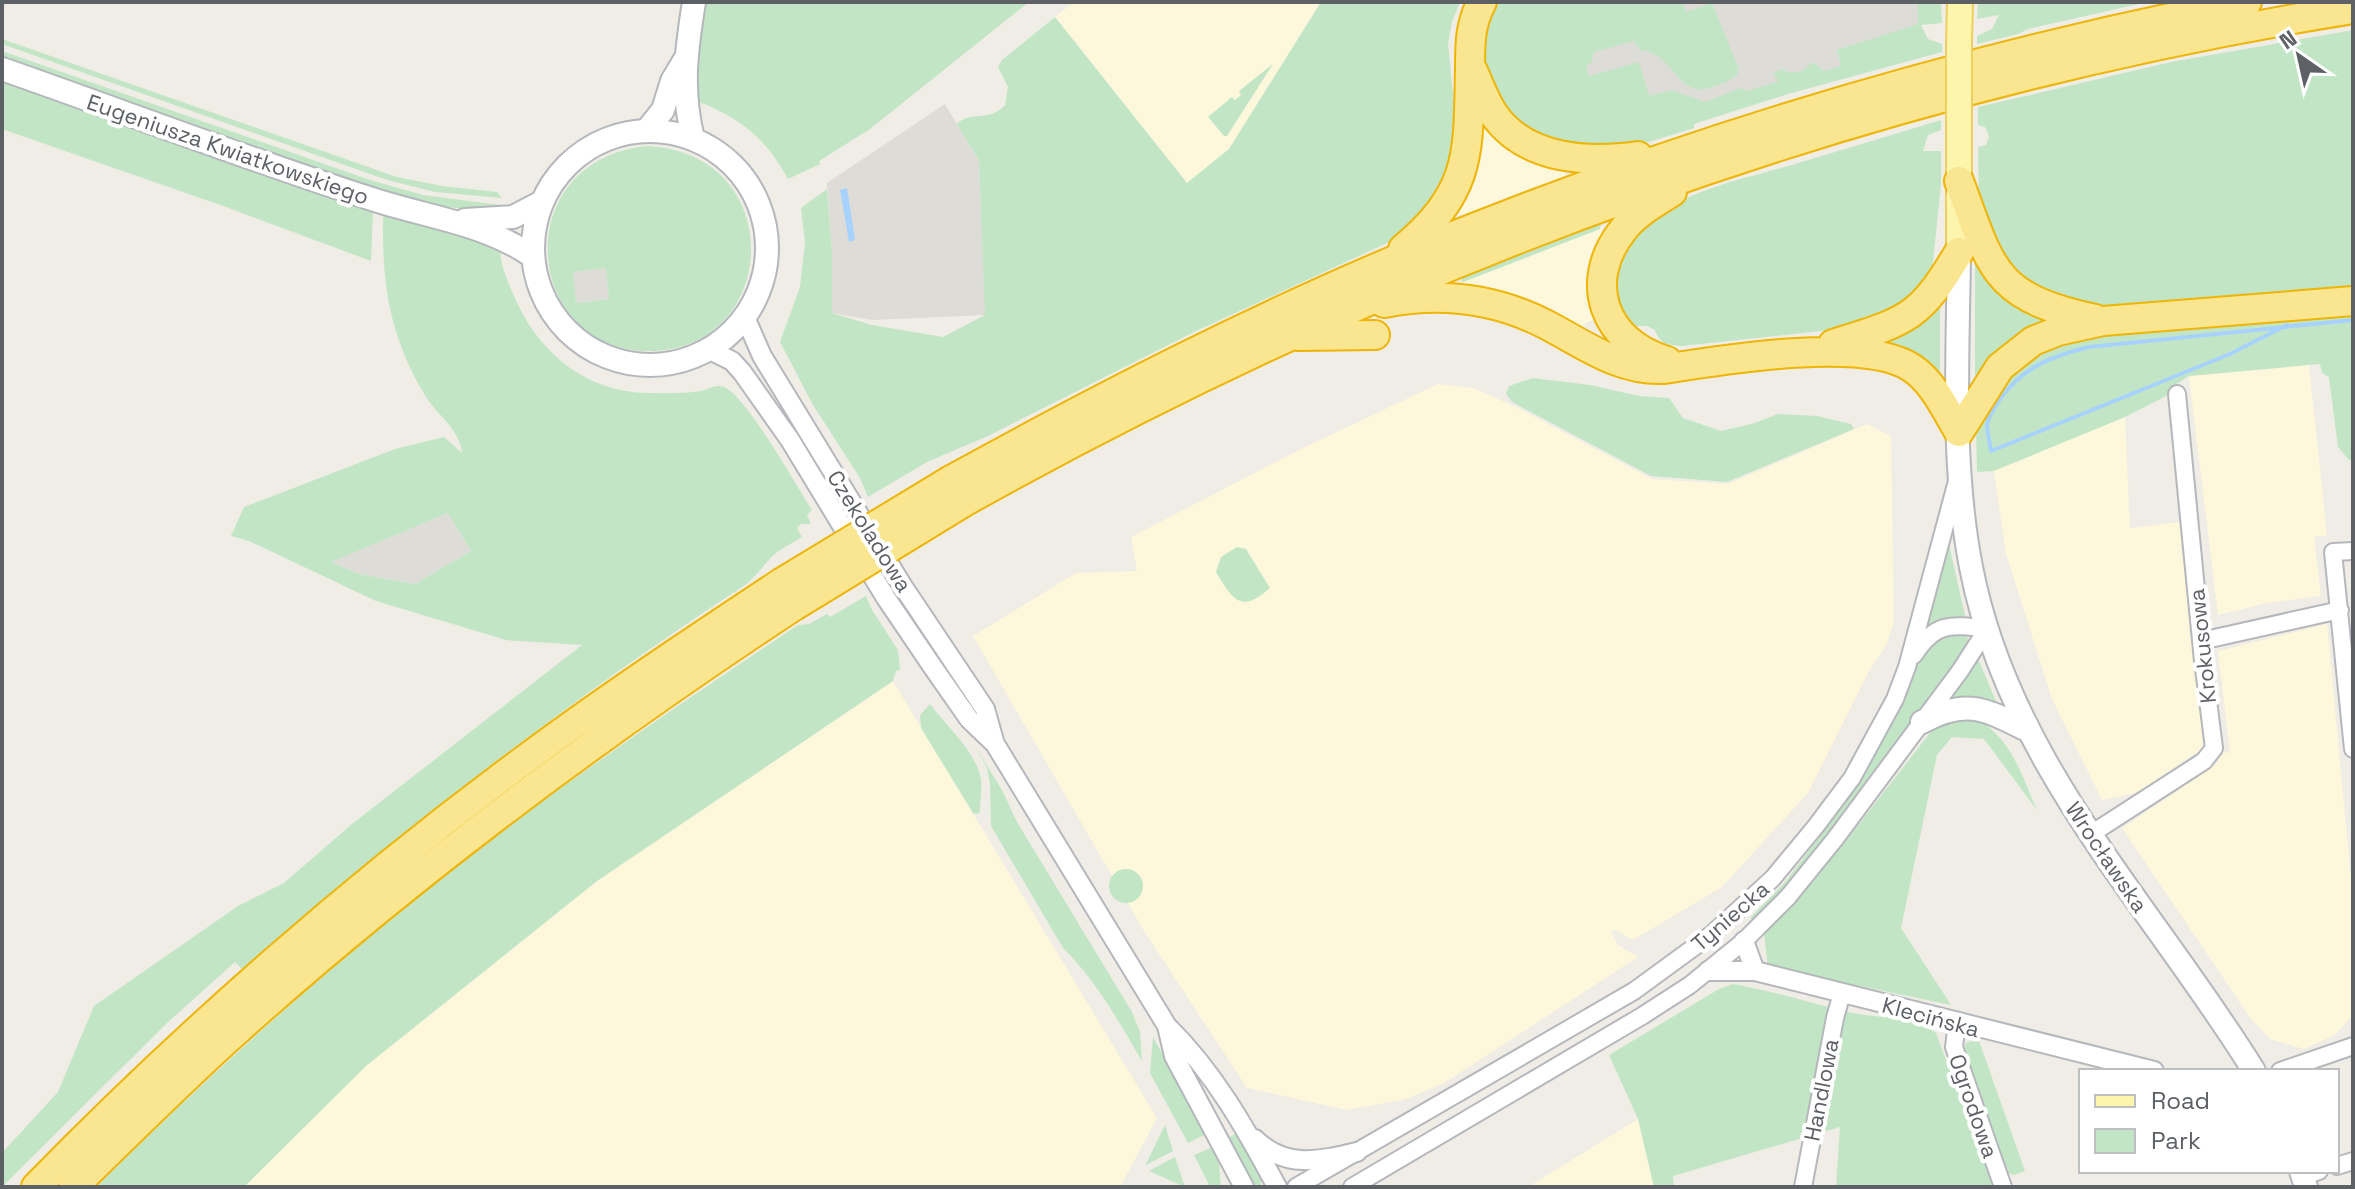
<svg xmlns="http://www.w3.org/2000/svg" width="2355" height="1189" font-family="'Space Grotesk',sans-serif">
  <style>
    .commercial { fill: #fdf7dc }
    .industrial { fill: #dedcd7 }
    .green { fill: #c2e6c5; fill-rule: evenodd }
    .water { fill: #a7d2fd }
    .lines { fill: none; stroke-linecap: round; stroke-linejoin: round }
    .stream { stroke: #a7d2fd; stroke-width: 4 }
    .minor-casing { stroke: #b5b7bc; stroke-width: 20 }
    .tertiary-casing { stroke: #b5b7bc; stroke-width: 22 }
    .secondary-casing { stroke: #b4b7bc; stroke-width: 26 }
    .primary-casing { stroke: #eecf5f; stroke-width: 28 }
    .motorway-casing { stroke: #eeb406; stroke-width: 32 }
    .minor { stroke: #fff; stroke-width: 16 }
    .tertiary { stroke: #fff; stroke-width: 18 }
    .secondary { stroke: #fff; stroke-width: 22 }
    .primary { stroke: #fdf5ac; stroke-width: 24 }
    .motorway { stroke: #fae691; stroke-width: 28 }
    .primary-bridge-casing { stroke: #eecf5f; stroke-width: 28; stroke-linecap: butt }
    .motorway-bridge-casing { stroke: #eeb406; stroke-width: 32; stroke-linecap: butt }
    .primary-bridge { stroke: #fdf5ac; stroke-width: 24 }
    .motorway-bridge { stroke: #fae691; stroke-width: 28 }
    .labels { text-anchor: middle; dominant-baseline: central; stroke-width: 8; stroke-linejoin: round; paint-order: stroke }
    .street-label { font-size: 22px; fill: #5d6065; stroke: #fff }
  </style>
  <rect width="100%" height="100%" fill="#efede5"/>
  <path class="commercial" d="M1074,2h247l-92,147 -42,34 -132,-166z
    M1480,117l85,53v6l-102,41 -4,-5z
    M1602,227l-5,91 -26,12 -103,-36 -5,-12z
    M2309,365l18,170 -13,2 7,59 -54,7 -49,12 -29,-239z
    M1438,384l35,4 43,19 136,72 76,5 139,-60 24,12 3,185 -8,25 -17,25 -61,122 -86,94 -89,53 -18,-10 -4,2 7,13 20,12 -194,126 -38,16 -60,11 -99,-22 -103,-157 -171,-295 103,-63 61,-2 -6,-34 170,-88z
    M2125,417l5,111 50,-6 19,161 4,65 -66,45 -35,7 -50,-101 -46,-145 -12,-83z
    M2327,624l26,276v115l-18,20 -31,14 -34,-10 -19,-20 -129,-191 93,-63 9,-12 6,-1 -12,-101z
    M893,681l264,437 -37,69h-876l122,-121 231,-185z
    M1638,1119l16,68h-126z"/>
  <path class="industrial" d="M1507,2h411l2,51 -318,81z
    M945,104l34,57 7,154 -114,5 -40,-7v-62l-5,-68z
    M606,268l3,31 -33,4 -4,-31z
    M448,513l23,38 -56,33 -56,-10 -29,-12z"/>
  <path class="green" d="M705,2h324l-159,127 -51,32 1,3 -32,15c-23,-43 -51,-63 -96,-80z
    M1321,2h139l-8,20 -4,22 9,89 -13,55 -44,49 -206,95 -206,104 -61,26 -59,35 -8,-19 -47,-73 -33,-63 20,-55 5,-45 -4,-34 26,-19 5,62v62l40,12 71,12 42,-22 -6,-154 -22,-37c13,-14 32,-1 48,-19l3,-18 -10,-20 4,-7 53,-43 132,166 42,-34z
    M1496,2h187l3,10 26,-9 26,64v7c-7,7 -15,9 -23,12 -39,16 -39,-33 -75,-36l-6,-9 -40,11 -3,11 -5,2 3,11 50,-14 10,34 23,-6 33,12 35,-14 8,3 31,-10 -6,-7 8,-5c13,7 23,3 32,-7l11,9 17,-5 -4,-16 81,-26v-22h23l1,21 -21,2 7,14 14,5v8l-154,42 -94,30v4l-45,14 -30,5 -85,-6 -48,-52 -5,-48z
    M1978,2h170l-120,27 -10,5 -41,10v-8l15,-7 7,-14 -22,4z
    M2353,30v261l-261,19 -78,-31 -35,-74 -1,-58 8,-2 3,-9 -4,-9 -7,-2v-18l193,-45z
    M2,39l395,138 45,9 55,6 5,6 -67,-6 -48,-12 -385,-136z
    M2,51l368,129 53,15 77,10 -1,8 -69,-8 -51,-12 -377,-133z
    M1273,64l-46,72h-3l-16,-19 24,-20 3,3 6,-5 -2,-4z
    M2,79l371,131 -2,51 -145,-54 -224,-78z
    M1941,120v10l-13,5 -5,16h18v33l-8,78 -2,9 -21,32 -69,26 -159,17c-15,-1 -22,-2 -27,-16l-8,-4h-14c-19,-24 -25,-53 -6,-78 6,-8 11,-18 19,-25 43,-36 107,-46 159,-62 46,-14 91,-27 136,-41z
    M646,146c143,6 135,201 7,205 -130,4 -148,-189 -7,-205zM606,268l3,31 -33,4 -3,-31z
    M387,214l100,26 13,8c0,17 7,31 13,46 24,57 70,97 133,99 17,0 38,1 55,-2 8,-2 15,-7 23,-4 23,10 72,98 88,123l-5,5 4,9h-10l-4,4 5,9c-8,5 -18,10 -26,16 -12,10 -20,25 -34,34 -177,116 -341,243 -500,382l-7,-7 -69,62 -164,163v-34l56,-61 36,-86 144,-100 46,-23 68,-59 230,-179 -76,-5 -130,-39 -127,-60 -18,-5 13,-29 151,-58 49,-12 18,16c-3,-25 -23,-36 -36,-56 -36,-60 -44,-110 -43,-179zM448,513l23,38 -56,33 -56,-10 -28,-12z
    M1601,224l-1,5 -137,53 -2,-2 4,-4z
    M1975,252l78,65 -76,62 -2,-1z
    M1940,299v80l-77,-36z
    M2353,311v149h-4l-11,-13 -9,-70 -7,-4 -2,-9 -131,12 -14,9 -9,11 -41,21 -131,54 -17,1 -1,-45 25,-51 60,-37z
    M1533,378l57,7 49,11 30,2 14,20 38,13 34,-8 23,-9 39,2 34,8 3,5 -127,53 -76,-6 -139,-74 -6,-8 3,-8z
    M1948,540l18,80 -35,6 -3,-3z
    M1237,547l9,2 24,39c-30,27 -38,10 -54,-16l5,-15z
    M866,596l6,14 26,40 2,20 -4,1 -3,10 -296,200 -231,185 -122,121h-148c142,-141 295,-276 458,-394 80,-58 162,-113 244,-168l11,-1 18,-10 3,3z
    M1961,633l7,5c-3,24 -33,51 -47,70 -54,72 -104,148 -168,212l-3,-2 36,-37 55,-72 41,-67 42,-93 20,-14z
    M1977,660l2,1 19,45 -48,-8z
    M930,704c16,22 46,47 51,75 1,10 -1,23 -1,33l-3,2 -4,-1 -52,-85 -1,-13z
    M1966,717c42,9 55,58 71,93l-53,-71 -32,-2 -15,18 -36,173 50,77 -183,-38 -4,-32 78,-89 91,-117 16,-9z
    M975,746l27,44 15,32 115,190 8,20 2,29c-23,-39 -46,-81 -79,-113l-72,-122 -1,-42 -3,-16z
    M1109 886a17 17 0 1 1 34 0a17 17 0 1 1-34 0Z
    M1733,984c41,7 79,20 120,29 26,5 61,4 83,20l58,154h-158l4,-60 -167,49 1,11h-20l-16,-68 -29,-64 110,-66z
    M1153,1037l53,97 -18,9 -38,-70z
    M1979,1041l46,130 -11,4 -9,-3 -32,-96 -5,-8 -3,-23 2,-3z
    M1165,1125l8,26 -27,14v-1z
    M1239,1132l22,42v13l-8,-2 -27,-46z
    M1213,1147l6,17 2,23h-11l-16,-32z
    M1175,1157l10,30 -36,-16z"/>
  <path class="water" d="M847,188l8,52 -6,2 -9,-52z"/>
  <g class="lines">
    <path class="stream" d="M2287,325l-57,29 -239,97c-1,-8 -3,-16 -4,-24 0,-10 8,-20 13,-28 23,-32 52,-43 89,-52l264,-27"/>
    <defs>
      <path id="minor" d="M2353,551l-20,1 20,197
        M2201,641l139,-31
        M2091,834l113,-73 10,-13 -11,-87 -26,-267
        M1957,1023l-3,24 49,140
        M2280,1071l73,-25
        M2337,1166l16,-5
        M2303,1176l16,-5
        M1296,1187l338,-196 78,-57 61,-56 43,-52 36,-48 43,-79 12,-32 50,-186
        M1352,1187l290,-171 48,-31 54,-44 44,-44 47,-58 125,-168 27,-42c-36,-5 -52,-7 -73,26
        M1803,1187l32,-169 7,-25"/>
      <path id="tertiary" d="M745,317l17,39 140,229 83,124 9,32
        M710,350l22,11 10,11 48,68 96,158 46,68 37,53 26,25 172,282c47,46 79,103 110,161
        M1744,941l11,30
        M1708,971h47l399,100
        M1167,1026l7,30 70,131
        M1255,1139c30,30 64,22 102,13"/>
      <path id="secondary" d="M2,69c123,43 245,90 370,130 54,18 112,24 160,57
        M533 248a117 117 0 1 1 234 0a117 117 0 1 1-234 0Z
        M646,131l17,-21 9,-29 12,-20
        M693,139c-12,-50 -7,-87 1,-137
        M465,220l48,-3 27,-14
        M1959,252c-1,104 -8,212 12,315 38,197 181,339 283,504
        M1922,722c44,-24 63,-13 105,8
        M2301,1171l5,16"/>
      <path id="primary" d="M1959,43l1,-41
        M1959,252v-130"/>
      <path id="motorway" d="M1473,71c7,15 12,31 22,45 32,44 94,47 143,40
        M1959,181c33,90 35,116 136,138
        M1403,249c70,-59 65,-97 67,-181 0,-25 0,-44 12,-66
        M1384,303c56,-11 110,-5 161,21 39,20 73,47 119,45 57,-9 201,-33 248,-1 22,15 33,41 47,64
        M1299,336l76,-1
        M1833,344c73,-23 86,-24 126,-92
        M1667,361c-62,-18 -86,-78 -44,-131 12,-16 31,-27 49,-38
        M1959,432l41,-65 33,-26 25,-10 45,-10 250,-20
        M951,480c151,-83 304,-162 463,-228 269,-111 548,-194 833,-250
        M964,502c431,-241 900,-415 1389,-493
        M36,1187c149,-153 319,-302 491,-429 82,-61 168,-118 254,-175
        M73,1187c54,-52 106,-105 162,-155 175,-157 363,-297 559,-426"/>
    </defs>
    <use href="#minor" class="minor-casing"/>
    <use href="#tertiary" class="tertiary-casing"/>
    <use href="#secondary" class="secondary-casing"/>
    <use href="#primary" class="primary-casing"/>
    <use href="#motorway" class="motorway-casing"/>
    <use href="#minor" class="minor"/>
    <use href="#tertiary" class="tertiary"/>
    <use href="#secondary" class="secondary"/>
    <use href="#primary" class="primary"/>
    <use href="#motorway" class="motorway"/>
    <defs>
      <path id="primary-bridge" d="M1959,122v-79"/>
      <path id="motorway-bridge" d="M781,583l170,-103
        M794,606l170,-104"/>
    </defs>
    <use href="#primary-bridge" class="primary-bridge-casing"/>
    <use href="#motorway-bridge" class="motorway-bridge-casing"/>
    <use href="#primary-bridge" class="primary-bridge"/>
    <use href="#motorway-bridge" class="motorway-bridge"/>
  </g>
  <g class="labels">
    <g class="street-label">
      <text transform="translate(228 149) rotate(19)">Eugeniusza Kwiatkowskiego</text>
      <text transform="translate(870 531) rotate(58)">Czekoladowa</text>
      <text transform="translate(2202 646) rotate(-96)">Krokusowa</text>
      <text transform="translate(2107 857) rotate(56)">Wrocławska</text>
      <text transform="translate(1730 916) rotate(-41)">Tyniecka</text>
      <text transform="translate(1931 1017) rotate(15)">Klecińska</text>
      <text transform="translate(1821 1090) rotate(-79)">Handlowa</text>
      <text transform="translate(1974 1106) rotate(71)">Ogrodowa</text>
    </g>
  </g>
  <rect width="2355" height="1189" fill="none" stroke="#5d6065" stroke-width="8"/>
  <rect x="2079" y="1069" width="260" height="104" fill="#ffffff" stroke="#bebfc1" stroke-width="2"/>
  <rect x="2095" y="1095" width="40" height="12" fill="#fdf5ac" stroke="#bebfc1" stroke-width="2"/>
  <text x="2151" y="1109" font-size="24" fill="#5d6065">Road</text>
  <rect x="2095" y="1129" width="40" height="24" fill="#c2e6c5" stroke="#bebfc1" stroke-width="2"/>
  <text x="2151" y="1149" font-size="24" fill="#5d6065">Park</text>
  <g transform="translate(2299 56) rotate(326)" stroke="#ffffff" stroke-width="6" paint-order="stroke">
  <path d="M0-6L14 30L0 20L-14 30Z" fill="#5d6065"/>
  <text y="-12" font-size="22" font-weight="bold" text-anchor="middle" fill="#5d6065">N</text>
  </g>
</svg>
